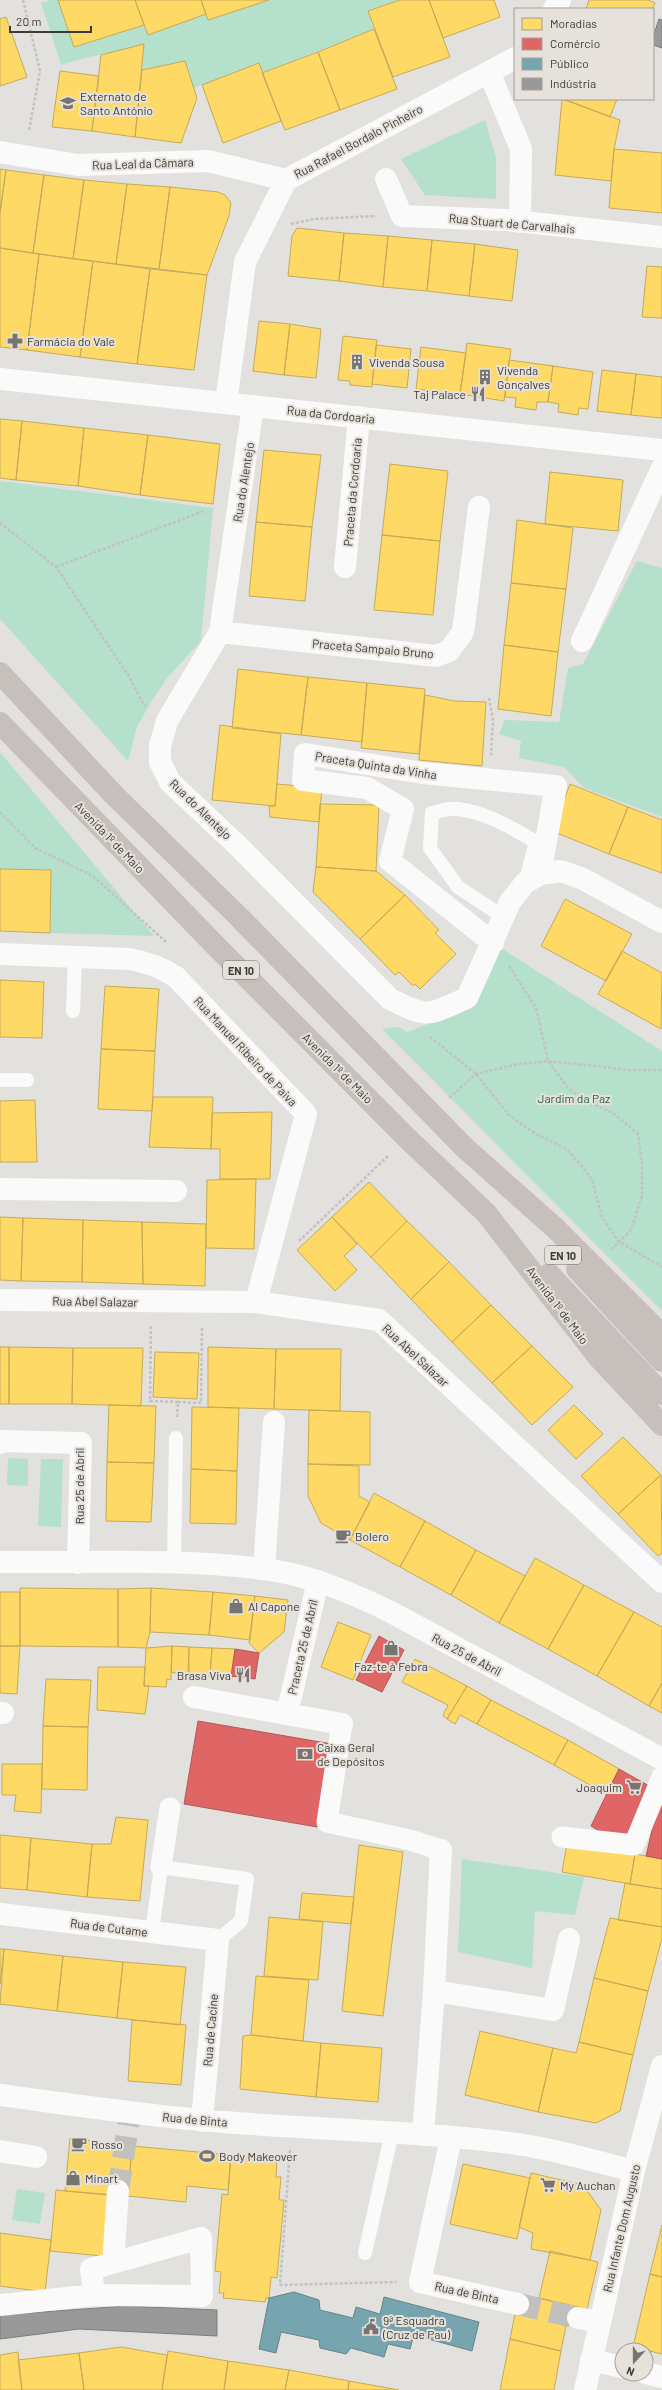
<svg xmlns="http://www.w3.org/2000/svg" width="662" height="2390" font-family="Barlow,sans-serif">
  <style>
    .green { fill: #b5e0cb }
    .homes { fill: #ffd966; stroke: #c5aa58 }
    .shops { fill: #e06666; stroke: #af5958 }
    .public { fill: #76a5af; stroke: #65858b }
    .industry { fill: #999; stroke: #7d7d7c }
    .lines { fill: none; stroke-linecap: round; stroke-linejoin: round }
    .minor-tunnel { stroke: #c2c0bd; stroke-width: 22; stroke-dasharray: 22 11; stroke-linecap: butt }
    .path { stroke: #c3c2c1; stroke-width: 2.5; stroke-dasharray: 3 2; stroke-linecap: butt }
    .service { stroke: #fbfafa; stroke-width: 14 }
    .pedestrian { stroke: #fbfafa; stroke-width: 21 }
    .minor { stroke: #fbfafa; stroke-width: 22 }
    .tertiary { stroke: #fbfafa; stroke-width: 22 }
    .secondary { stroke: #fbfafa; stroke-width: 22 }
    .primary { stroke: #c7bfbc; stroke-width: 22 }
    .labels { text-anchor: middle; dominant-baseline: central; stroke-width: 4; stroke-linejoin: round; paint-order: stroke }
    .shield { fill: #e6e1db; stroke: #706d69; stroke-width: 1 }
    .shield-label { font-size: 11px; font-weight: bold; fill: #3d3b38 }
    .poi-label { font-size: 12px; fill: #3d3b38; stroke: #e6e1db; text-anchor: start }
    .street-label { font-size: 12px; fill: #3d3b38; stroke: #e6e1db }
    .park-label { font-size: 12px; fill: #225f48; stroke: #e6e1db }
  </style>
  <rect width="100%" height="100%" fill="#e3e1de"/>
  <path class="green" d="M51,0h7l16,47 70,-22 4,10 58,-21 2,6 61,-20h131l-32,11 6,18 -112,44 -4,-10 -64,25 -52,-18 2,-25c-28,7 -56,11 -83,20l-20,-62z
    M485,120l11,37v42l-71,-4 -24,-36z
    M0,481l213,27 -12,133 -33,36 -17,25 -14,25 -9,34 -128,-142z
    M637,561l25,7v249l-78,-29 -20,-21 -45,-9 2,-17 -22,-7 6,-14 54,2 9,-54 15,-4z
    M0,752l154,184 -104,-3 1,-63 -51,-1z
    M493,943l169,108v260l-280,-282 16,-2 10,5 44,-18z
    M8,1458l20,1v27l-21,-1z
    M41,1459h22l-2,68 -23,-1z
    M462,1859l122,18 -9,38 -40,-4 -3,57 -74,-16z
    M17,2189l28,4 -5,31 -28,-4z"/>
  <path class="homes" d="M58,0h77l9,25 -70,22z
    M135,0h66l5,14 -58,21z
    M201,0h68l-61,20z
    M400,0h29l21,57 -57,20 -25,-66z
    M429,0h65l6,17 -57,21z
    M589,0h59l7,3 -3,6h-66z
    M6,17l21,60 -27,9v-67z
    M374,29l23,60 -57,21 -22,-58z
    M144,44l-9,93 -43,-6 9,-76z
    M318,52l22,58 -55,20 -23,-57z
    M185,61l12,37 -16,45 -46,-6 7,-67z
    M259,63l22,58 -58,22 -21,-58z
    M60,71l39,5 -7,55 -40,-4z
    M562,99l58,21 -6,29 -3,32 -56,-6z
    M564,99h53l-7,18z
    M614,149l48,4v60l-53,-5z
    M0,169l6,1 -6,43z
    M6,170l38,5 -11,78 -33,-5v-35z
    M44,175l40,5 -11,79 -40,-6z
    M84,180l43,4 -11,80 -43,-5z
    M127,184l43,3 -11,82 -43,-5z
    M170,187l48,5 7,3 6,8 -2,13 -22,59 -48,-6z
    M297,228l47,5 -5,48 -51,-5 4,-40z
    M344,233l44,3 -5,51 -44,-6z
    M388,236l44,4 -5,51 -44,-4z
    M432,240l43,4 -6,52 -42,-5z
    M475,244l43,6 -6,51 -43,-5z
    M0,248l39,6 -12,96 -27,-3z
    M39,254l54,7 -13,96 -53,-7z
    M93,261l57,8 -13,95 -57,-7z
    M647,266l15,1v51l-20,-1z
    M150,269l57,6 -13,95 -57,-6z
    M259,321l31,3 -6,51 -31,-4z
    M290,324l31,5 -5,49 -32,-3z
    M343,336l34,4 -5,47 -22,-2v-4l-12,-1z
    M467,343l44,6 -7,52 -44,-7z
    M376,345l35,4 -4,39 -35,-4z
    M421,347l45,6 -6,41 -44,-5z
    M509,360l44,6 -5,36h-11l-1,8 -21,-3 1,-9 -11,-1z
    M553,366l40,6 -5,37 -9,-1 -1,7 -20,-3 1,-8 -11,-2z
    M602,370l34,4 -5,41 -34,-4z
    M636,374l26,3v41l-31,-3z
    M0,419l22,2 -6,59 -16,-2z
    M22,421l62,7 -6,58 -62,-6z
    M84,428l64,7 -8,60 -62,-9z
    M148,435l72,9 -7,60 -73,-9z
    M264,450l57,5 -9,72 -56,-5z
    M390,464l58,7 -8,70 -58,-6z
    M550,472l73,8 -5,51 -73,-7z
    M517,520l56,8 -7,61 -55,-6z
    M256,522l56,5 -7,74 -56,-5z
    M382,535l58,6 -7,74 -59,-5z
    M511,583l55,6 -8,63 -54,-7z
    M504,645l54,7 -7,64 -53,-7z
    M238,669l70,8 -7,58 -69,-7z
    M308,677l59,6 -5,59 -61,-7z
    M367,683l58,6 -6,65 -58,-6z
    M425,695l29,6 32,1 -4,64 -63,-6z
    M220,725l61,9 -6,72 -63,-6z
    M277,784l45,4 -3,34 -49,-5 -1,-11h6z
    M570,784l58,23 -19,47 -57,-23z
    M320,804l59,1 -3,66 -60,-4z
    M628,807l34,13v53l-53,-19z
    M316,867l60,4 29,24 -45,44 -47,-47z
    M0,869l51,1 -1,63 -50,-2z
    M405,895l34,35 -4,3 21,21 -36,35 -5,-5 -2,2 -14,-14 -4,3 -35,-36z
    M565,899l67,35 -26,47 -65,-35z
    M622,951l40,22 -1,56 -63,-35z
    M0,980l44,2 -2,56 -42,-1z
    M105,986l54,3 -4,62 -54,-2z
    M101,1049l54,2 -3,60 -54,-2z
    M153,1097h60l-2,52 -62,-2z
    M35,1100l2,62h-37v-61z
    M272,1112l-2,67h-50v-30h-9l1,-36z
    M256,1179l-2,70 -48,-1 1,-68z
    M369,1182l38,39 -36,36 -39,-40z
    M0,1217l23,1 -2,63 -21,-1z
    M332,1217l25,27 -13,12 13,14 -22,21 -38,-41z
    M23,1218l60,2 -1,62 -61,-1z
    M83,1220l59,2 1,62 -61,-2z
    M407,1221l42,41 -38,37 -40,-42z
    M142,1222l64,2 -1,62 -62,-2z
    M449,1262l42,43 -39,37 -41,-43z
    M491,1305l41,41 -40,37 -40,-41z
    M532,1346l41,41 -41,38 -40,-42z
    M0,1347h9v57h-9z
    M9,1347l64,1 -1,56h-63z
    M208,1347l68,2 -2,60 -66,-2z
    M73,1348h70l-2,58 -69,-2z
    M276,1349h65l-1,62 -66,-2z
    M155,1352l44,1 -2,46 -44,-2z
    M109,1405l47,1 -2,57 -47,-1z
    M574,1405l29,29 -27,25 -28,-29z
    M192,1407l47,1 -2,63 -46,-2z
    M309,1410l61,2v53l-62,-1z
    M623,1437l38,38 -43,39 -37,-38z
    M107,1462l47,1 -3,59 -45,-1z
    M308,1464l51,2v30l11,6 -20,38 -29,-17 -13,-27z
    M191,1469l46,2 -1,53 -46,-1z
    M661,1475l1,78 -4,3 -40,-42z
    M374,1493l51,28 -25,46 -50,-27z
    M425,1521l51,29 -25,45 -51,-28z
    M476,1550l49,26 -26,47 -48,-28z
    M535,1558l49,27 -36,64 -49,-26z
    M584,1585l50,27 -37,64 -49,-27z
    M20,1588l98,1v58l-98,-1z
    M151,1588l-1,44 -4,16 -28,-1v-58z
    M151,1588l62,4 -4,43 -59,-3z
    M0,1592h20v54h-20z
    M213,1592l42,4 -5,44 -41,-5z
    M255,1596l33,4 -4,32 -25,21 -10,-10z
    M634,1612l28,15v56l-13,23 -52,-30z
    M338,1622l33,13 -18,45 -32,-13z
    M0,1646h20l-3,48 -17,-1z
    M172,1646l17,1v29l-18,-4z
    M172,1646l-1,34 -4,-1 -1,8 -22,-1 2,-38z
    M189,1647l23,1 -2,29 -22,-5z
    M212,1648l23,1 -3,30 -22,-6z
    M415,1659l52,27 -20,33 -4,-4 5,-10 -46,-23z
    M98,1667h47l-1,19h5l-4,28 -48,-4z
    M46,1679l45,1 -3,47 -45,-1z
    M662,1683v30l-13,-7z
    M467,1686l24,14 -14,24 -17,-9 -5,9 -8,-5z
    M491,1700l77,40 -14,25 -77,-41z
    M43,1726l45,1 -1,63 -45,-1z
    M568,1740l51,29 -13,25 -52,-29z
    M2,1764h40l-1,49 -27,-2 2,-16h-14z
    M116,1817l32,3 -8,81 -53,-4 5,-53h19z
    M0,1835l31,3 -4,52 -27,-2z
    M31,1838l61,6 -5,53 -60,-7z
    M567,1844l68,10 -5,30 -68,-12z
    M359,1845l44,7 -20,164 -41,-5z
    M635,1854l27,5v30l-32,-5z
    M625,1883l37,6v38l-44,-7z
    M302,1893l52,4 -3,27 -52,-5z
    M269,1917l54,5 -5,58 -54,-4z
    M610,1918l52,9v11l-14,53 -54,-13z
    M0,1949h4l-4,35z
    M4,1949l59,7 -6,55 -57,-7z
    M63,1956l60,6 -6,56 -60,-7z
    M123,1962l63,5 -6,58 -63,-7z
    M256,1976l53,4 -6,61 -52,-6z
    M594,1978l54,13 -15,64 -54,-13z
    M132,2020l54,5 -5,60 -53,-4z
    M480,2031l73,17 -15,64 -73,-17z
    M251,2035l70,8 -5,54 -76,-8 3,-53z
    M579,2042l54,13 -13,56 -24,12 -58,-11 15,-64 23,5z
    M321,2043l61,5 -4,54 -62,-5z
    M70,2138l62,8 -4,50 -63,-5z
    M132,2146l99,9 -3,35 -41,-4 -1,16 -58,-6z
    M231,2155l46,4 -1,18h5l-2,23h5l-7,78 -6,-1 -2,21h-3l-1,4 -42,-4 1,-5h-5l2,-21 -6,-1 7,-77 6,1z
    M463,2164l67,14 -13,61 -67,-15z
    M531,2173l52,12 18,25 -11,50 -59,-11 2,-16 -14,-6z
    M56,2190l52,5 -5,61 -53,-5z
    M662,2225v52l-12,-3z
    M0,2233l51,7 -6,52 -45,-6z
    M550,2251l48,11 -11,47 -48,-11z
    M650,2274l12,3v77l-29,-7z
    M519,2294l51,11 -9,46 -51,-12z
    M510,2339l51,12 -7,39h-54z
    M121,2347l46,8 -5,35h-78l-5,-37z
    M168,2351l60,10 -4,29h-62z
    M18,2352l4,38h-22v-35z
    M79,2353l5,37h-62l-4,-30z
    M228,2361l61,9 -4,20h-61z
    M289,2370l60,11 -1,9h-63z
    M349,2381l50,9h-51z"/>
  <path class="shops" d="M379,1636l25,14 -22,42 -26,-12z
    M235,1649l24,4 -4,26 -24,-3z
    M198,1721l134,23 -15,83 -133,-23z
    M619,1769l32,18 -25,54 -15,-3 -20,-12z
    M661,1791l1,1v67l-16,-3z"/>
  <path class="public" d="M294,2292l25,8 1,10 33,8 3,-11 24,7 4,-17 95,25 -7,29 -58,-16 -4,14 -22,-5 -4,13 -33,-9 -5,6 -26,-6 -1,-8 -38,-8 -5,21 -17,-4 10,-51z"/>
  <path class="industry" d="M659,19l3,1v28l-9,-3v-8z
    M126,2306l91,4v26l-138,-7 -79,10v-24z"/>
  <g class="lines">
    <path class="minor-tunnel" d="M118,2191l12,-78
      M518,2304l60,14"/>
    <path class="path" d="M23,0l17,71 -11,60
      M291,224l23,-5 62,-3
      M0,523l56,44 72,108 17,32
      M56,567l148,-56
      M489,698l4,22 -2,35
      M0,812l35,36 58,28 73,66
      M509,966l27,42 12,53 21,28 23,15 21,9 25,21 4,30v32l-11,34 -19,19
      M430,1037l46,37 33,41 27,19 32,16 24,29 10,38 16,24 44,26
      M449,1098l27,-24 42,-10 30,-3 82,9h32
      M299,1241l90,-86
      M151,1326l-1,75 28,1
      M177,1417l1,-15 23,1 1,-76
      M290,2150l-10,135 116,-3"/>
    <path class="service" d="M502,916l-44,-29 -28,-39 2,-35c8,-2 17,-5 25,-4 29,3 55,19 79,33l-11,41
      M73,1011l2,-53
      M0,1080h27
      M174,1563l2,-125
      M152,1932l9,-65 86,12 -6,42 -23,19
      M365,2253l27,-121"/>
    <path class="pedestrian" d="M342,1724l-15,98 83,18 31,10
      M562,1837l72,8 28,-68
      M161,1867l9,-59"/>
    <path class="minor" d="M554,9l6,-9
      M489,72l32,77 -1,73
      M0,152l78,13 130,-4 78,19
      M386,179l16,37 104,4 156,17
      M226,403l19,-141 41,-82 229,-122
      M253,406l-33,226 -53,89 -7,25v16l10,20 67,63 153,154c40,20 37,16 77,-1l43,-96 15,-19 15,-9 21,-3 22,8 79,43
      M345,567l14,-150
      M220,632l216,24 13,-5 14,-19 16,-125
      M582,641l80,-173
      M493,943l-103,-82 13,-52 -36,-21 -64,-8 2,-26 118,19 133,13 -16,88
      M0,954l129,5c18,3 32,8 47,18l130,137 -50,188
      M0,1189l176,2
      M0,1300l256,2 123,18 283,262
      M0,1443v-2l81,2 -3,120
      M264,1569l10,-147
      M194,1697l148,27
      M0,1713h3
      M287,1714l31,-133
      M0,1914l218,26 -16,181
      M434,1991l119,19 16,-71
      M0,2095c67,9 133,19 201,25 105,10 212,10 317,24 39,6 77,17 116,27
      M423,2135l11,-144 7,-141
      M451,2138l-31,144 98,22
      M0,2151l36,6
      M201,2238l1,58 -108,-1 -3,-26z
      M113,2263l5,-72
      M0,2305l94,-10
      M578,2318l22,4
      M591,2360l31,7
      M646,2373l16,4"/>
    <path class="tertiary" d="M0,379l662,71"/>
    <path class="secondary" d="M0,1562c87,1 177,-4 263,7 45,5 86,23 126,42l273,148
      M585,2390l49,-219 28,-105"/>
    <path class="primary" d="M0,673l114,122 124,121 227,232 90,80 107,107
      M0,723l212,219 195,196 79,75 113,145 63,67
      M577,1269l85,92
      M549,1274l113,120"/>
  </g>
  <defs>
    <symbol id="school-bare" viewBox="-9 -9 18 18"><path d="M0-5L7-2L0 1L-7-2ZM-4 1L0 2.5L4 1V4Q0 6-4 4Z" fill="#777572" stroke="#e6e1db" stroke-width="2.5" paint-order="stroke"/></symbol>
    <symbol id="pharmacy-bare" viewBox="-9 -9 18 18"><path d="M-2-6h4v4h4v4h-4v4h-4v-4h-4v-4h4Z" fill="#777572" stroke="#e6e1db" stroke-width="2.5" paint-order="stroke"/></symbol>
    <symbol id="building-bare" viewBox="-9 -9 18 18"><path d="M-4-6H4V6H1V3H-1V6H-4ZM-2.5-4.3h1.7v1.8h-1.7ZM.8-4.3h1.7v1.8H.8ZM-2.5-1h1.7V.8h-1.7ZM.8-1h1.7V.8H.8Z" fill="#777572" stroke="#e6e1db" stroke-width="2.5" paint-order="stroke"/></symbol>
    <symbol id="restaurant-bare" viewBox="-9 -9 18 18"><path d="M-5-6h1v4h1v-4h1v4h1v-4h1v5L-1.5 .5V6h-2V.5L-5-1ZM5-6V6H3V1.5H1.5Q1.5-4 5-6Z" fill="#777572" stroke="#e6e1db" stroke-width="2.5" paint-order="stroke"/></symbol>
    <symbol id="cafe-bare" viewBox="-9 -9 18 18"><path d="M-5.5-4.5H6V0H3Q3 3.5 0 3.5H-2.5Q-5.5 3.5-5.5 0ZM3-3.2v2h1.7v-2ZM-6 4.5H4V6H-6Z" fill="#777572" stroke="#e6e1db" stroke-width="2.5" paint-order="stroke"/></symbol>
    <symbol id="shop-bare" viewBox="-9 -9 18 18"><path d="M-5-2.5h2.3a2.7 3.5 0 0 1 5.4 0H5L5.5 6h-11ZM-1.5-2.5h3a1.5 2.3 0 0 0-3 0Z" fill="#777572" stroke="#e6e1db" stroke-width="2.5" paint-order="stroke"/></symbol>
    <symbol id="bank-bare" viewBox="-9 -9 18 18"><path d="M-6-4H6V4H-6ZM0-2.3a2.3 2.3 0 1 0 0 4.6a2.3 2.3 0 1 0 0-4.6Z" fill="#777572" stroke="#e6e1db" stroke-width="2.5" paint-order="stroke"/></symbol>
    <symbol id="supermarket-bare" viewBox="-9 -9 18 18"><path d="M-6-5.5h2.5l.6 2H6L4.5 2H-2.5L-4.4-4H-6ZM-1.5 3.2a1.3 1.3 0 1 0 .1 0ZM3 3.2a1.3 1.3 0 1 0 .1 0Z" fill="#777572" stroke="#e6e1db" stroke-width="2.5" paint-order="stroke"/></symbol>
    <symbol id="stadium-bare" viewBox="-9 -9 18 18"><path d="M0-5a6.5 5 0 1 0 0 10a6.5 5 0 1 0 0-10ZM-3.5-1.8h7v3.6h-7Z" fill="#777572" stroke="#e6e1db" stroke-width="2.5" paint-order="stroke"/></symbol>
    <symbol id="civic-bare" viewBox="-9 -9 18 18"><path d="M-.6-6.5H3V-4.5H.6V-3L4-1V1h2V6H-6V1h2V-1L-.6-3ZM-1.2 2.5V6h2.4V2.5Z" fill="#777572" stroke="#e6e1db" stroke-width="2.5" paint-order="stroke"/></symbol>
  </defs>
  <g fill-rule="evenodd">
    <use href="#school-bare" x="57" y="92" width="22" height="22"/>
    <use href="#pharmacy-bare" x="4" y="330" width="22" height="22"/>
    <use href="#building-bare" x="346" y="351" width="22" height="22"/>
    <use href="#building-bare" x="474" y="366" width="22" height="22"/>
    <use href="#restaurant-bare" x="467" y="383" width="22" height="22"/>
    <use href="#cafe-bare" x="332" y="1525" width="22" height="22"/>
    <use href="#shop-bare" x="225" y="1595" width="22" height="22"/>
    <use href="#shop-bare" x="380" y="1637" width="22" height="22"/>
    <use href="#restaurant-bare" x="232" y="1664" width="22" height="22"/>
    <use href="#bank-bare" x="294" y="1743" width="22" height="22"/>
    <use href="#supermarket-bare" x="623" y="1776" width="22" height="22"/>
    <use href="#cafe-bare" x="68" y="2133" width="22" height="22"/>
    <use href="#stadium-bare" x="196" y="2145" width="22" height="22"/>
    <use href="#shop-bare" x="62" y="2167" width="22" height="22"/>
    <use href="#supermarket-bare" x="537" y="2174" width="22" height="22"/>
    <use href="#civic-bare" x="360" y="2316" width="22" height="22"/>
  </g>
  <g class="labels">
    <g class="shield">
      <rect x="223" y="961" width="36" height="18" rx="3"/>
      <rect x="545" y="1246" width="36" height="18" rx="3"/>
    </g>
    <g class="shield-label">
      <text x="241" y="970">EN 10</text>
      <text x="563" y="1255">EN 10</text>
    </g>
    <g class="poi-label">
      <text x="80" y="96">Externato de<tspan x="80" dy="14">Santo António</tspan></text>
      <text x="27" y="341">Farmácia do Vale</text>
      <text x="369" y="362">Vivenda Sousa</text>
      <text x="497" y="370">Vivenda<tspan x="497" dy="14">Gonçalves</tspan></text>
      <text x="466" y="394" text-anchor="end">Taj Palace</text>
      <text x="355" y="1536">Bolero</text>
      <text x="248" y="1606">Al Capone</text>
      <text x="391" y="1666" text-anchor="middle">Faz-te à Febra</text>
      <text x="231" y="1675" text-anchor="end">Brasa Viva</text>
      <text x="317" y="1747">Caixa Geral<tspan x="317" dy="14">de Depósitos</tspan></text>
      <text x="622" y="1787" text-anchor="end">Joaquim</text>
      <text x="91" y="2144">Rosso</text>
      <text x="219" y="2156">Body Makeover</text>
      <text x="85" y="2178">Minart</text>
      <text x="560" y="2185">My Auchan</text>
      <text x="383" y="2320">9ª Esquadra<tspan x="383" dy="14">(Cruz de Pau)</tspan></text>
    </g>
    <g class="street-label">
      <text transform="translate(358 141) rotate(-28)">Rua Rafael Bordalo Pinheiro</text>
      <text transform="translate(143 163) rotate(-2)">Rua Leal da Câmara</text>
      <text transform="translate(512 223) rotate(5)">Rua Stuart de Carvalhais</text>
      <text transform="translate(331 414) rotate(6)">Rua da Cordoaria</text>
      <text transform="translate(243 482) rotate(-81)">Rua do Alentejo</text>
      <text transform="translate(352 492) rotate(-85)">Praceta da Cordoaria</text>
      <text transform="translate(373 648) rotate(5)">Praceta Sampaio Bruno</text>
      <text transform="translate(376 765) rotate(9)">Praceta Quinta da Vinha</text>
      <text transform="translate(201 809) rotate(44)">Rua do Alentejo</text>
      <text transform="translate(110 837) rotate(46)">Avenida 1º de Maio</text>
      <text transform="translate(246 1051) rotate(47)">Rua Manuel Ribeiro de Paiva</text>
      <text transform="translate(338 1068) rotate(45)">Avenida 1º de Maio</text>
      <text transform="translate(95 1301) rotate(1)">Rua Abel Salazar</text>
      <text transform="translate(558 1305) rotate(53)">Avenida 1º de Maio</text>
      <text transform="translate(416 1355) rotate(43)">Rua Abel Salazar</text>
      <text transform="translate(79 1486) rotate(-90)">Rua 25 de Abril</text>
      <text transform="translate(302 1647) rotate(-77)">Praceta 25 de Abril</text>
      <text transform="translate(467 1654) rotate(28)">Rua 25 de Abril</text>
      <text transform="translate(109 1927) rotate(7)">Rua de Cutame</text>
      <text transform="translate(210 2030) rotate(-85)">Rua de Cacine</text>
      <text transform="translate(195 2119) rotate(5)">Rua de Binta</text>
      <text transform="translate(621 2228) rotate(-77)">Rua Infante Dom Augusto</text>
      <text transform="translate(467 2292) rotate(12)">Rua de Binta</text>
    </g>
    <g class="park-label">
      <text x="574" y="1098">Jardim da Paz</text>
    </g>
  </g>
  <rect x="514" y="8" width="140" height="92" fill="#e6e1db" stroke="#a29f9a"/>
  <rect x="522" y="18" width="20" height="12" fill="#ffd966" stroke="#a29f9a"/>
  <text x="550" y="28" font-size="12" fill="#3d3b38">Moradias</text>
  <rect x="522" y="38" width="20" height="12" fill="#e06666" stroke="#a29f9a"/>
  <text x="550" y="48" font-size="12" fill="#3d3b38">Comércio</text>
  <rect x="522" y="58" width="20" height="12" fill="#76a5af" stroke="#a29f9a"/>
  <text x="550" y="68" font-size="12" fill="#3d3b38">Público</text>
  <rect x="522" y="78" width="20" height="12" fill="#999999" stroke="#a29f9a"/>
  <text x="550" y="88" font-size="12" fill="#3d3b38">Indústria</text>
  <g transform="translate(634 2362) rotate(201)"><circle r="19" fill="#e6e1db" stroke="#a29f9a"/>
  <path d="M0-3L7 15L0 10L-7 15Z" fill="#777572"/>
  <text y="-6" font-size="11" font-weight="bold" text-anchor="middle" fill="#3d3b38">N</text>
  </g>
  <path d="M10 26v6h81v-6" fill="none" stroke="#3d3b38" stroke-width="2"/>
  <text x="16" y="26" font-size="12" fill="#3d3b38" stroke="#e6e1db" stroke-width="3" paint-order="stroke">20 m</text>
</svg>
